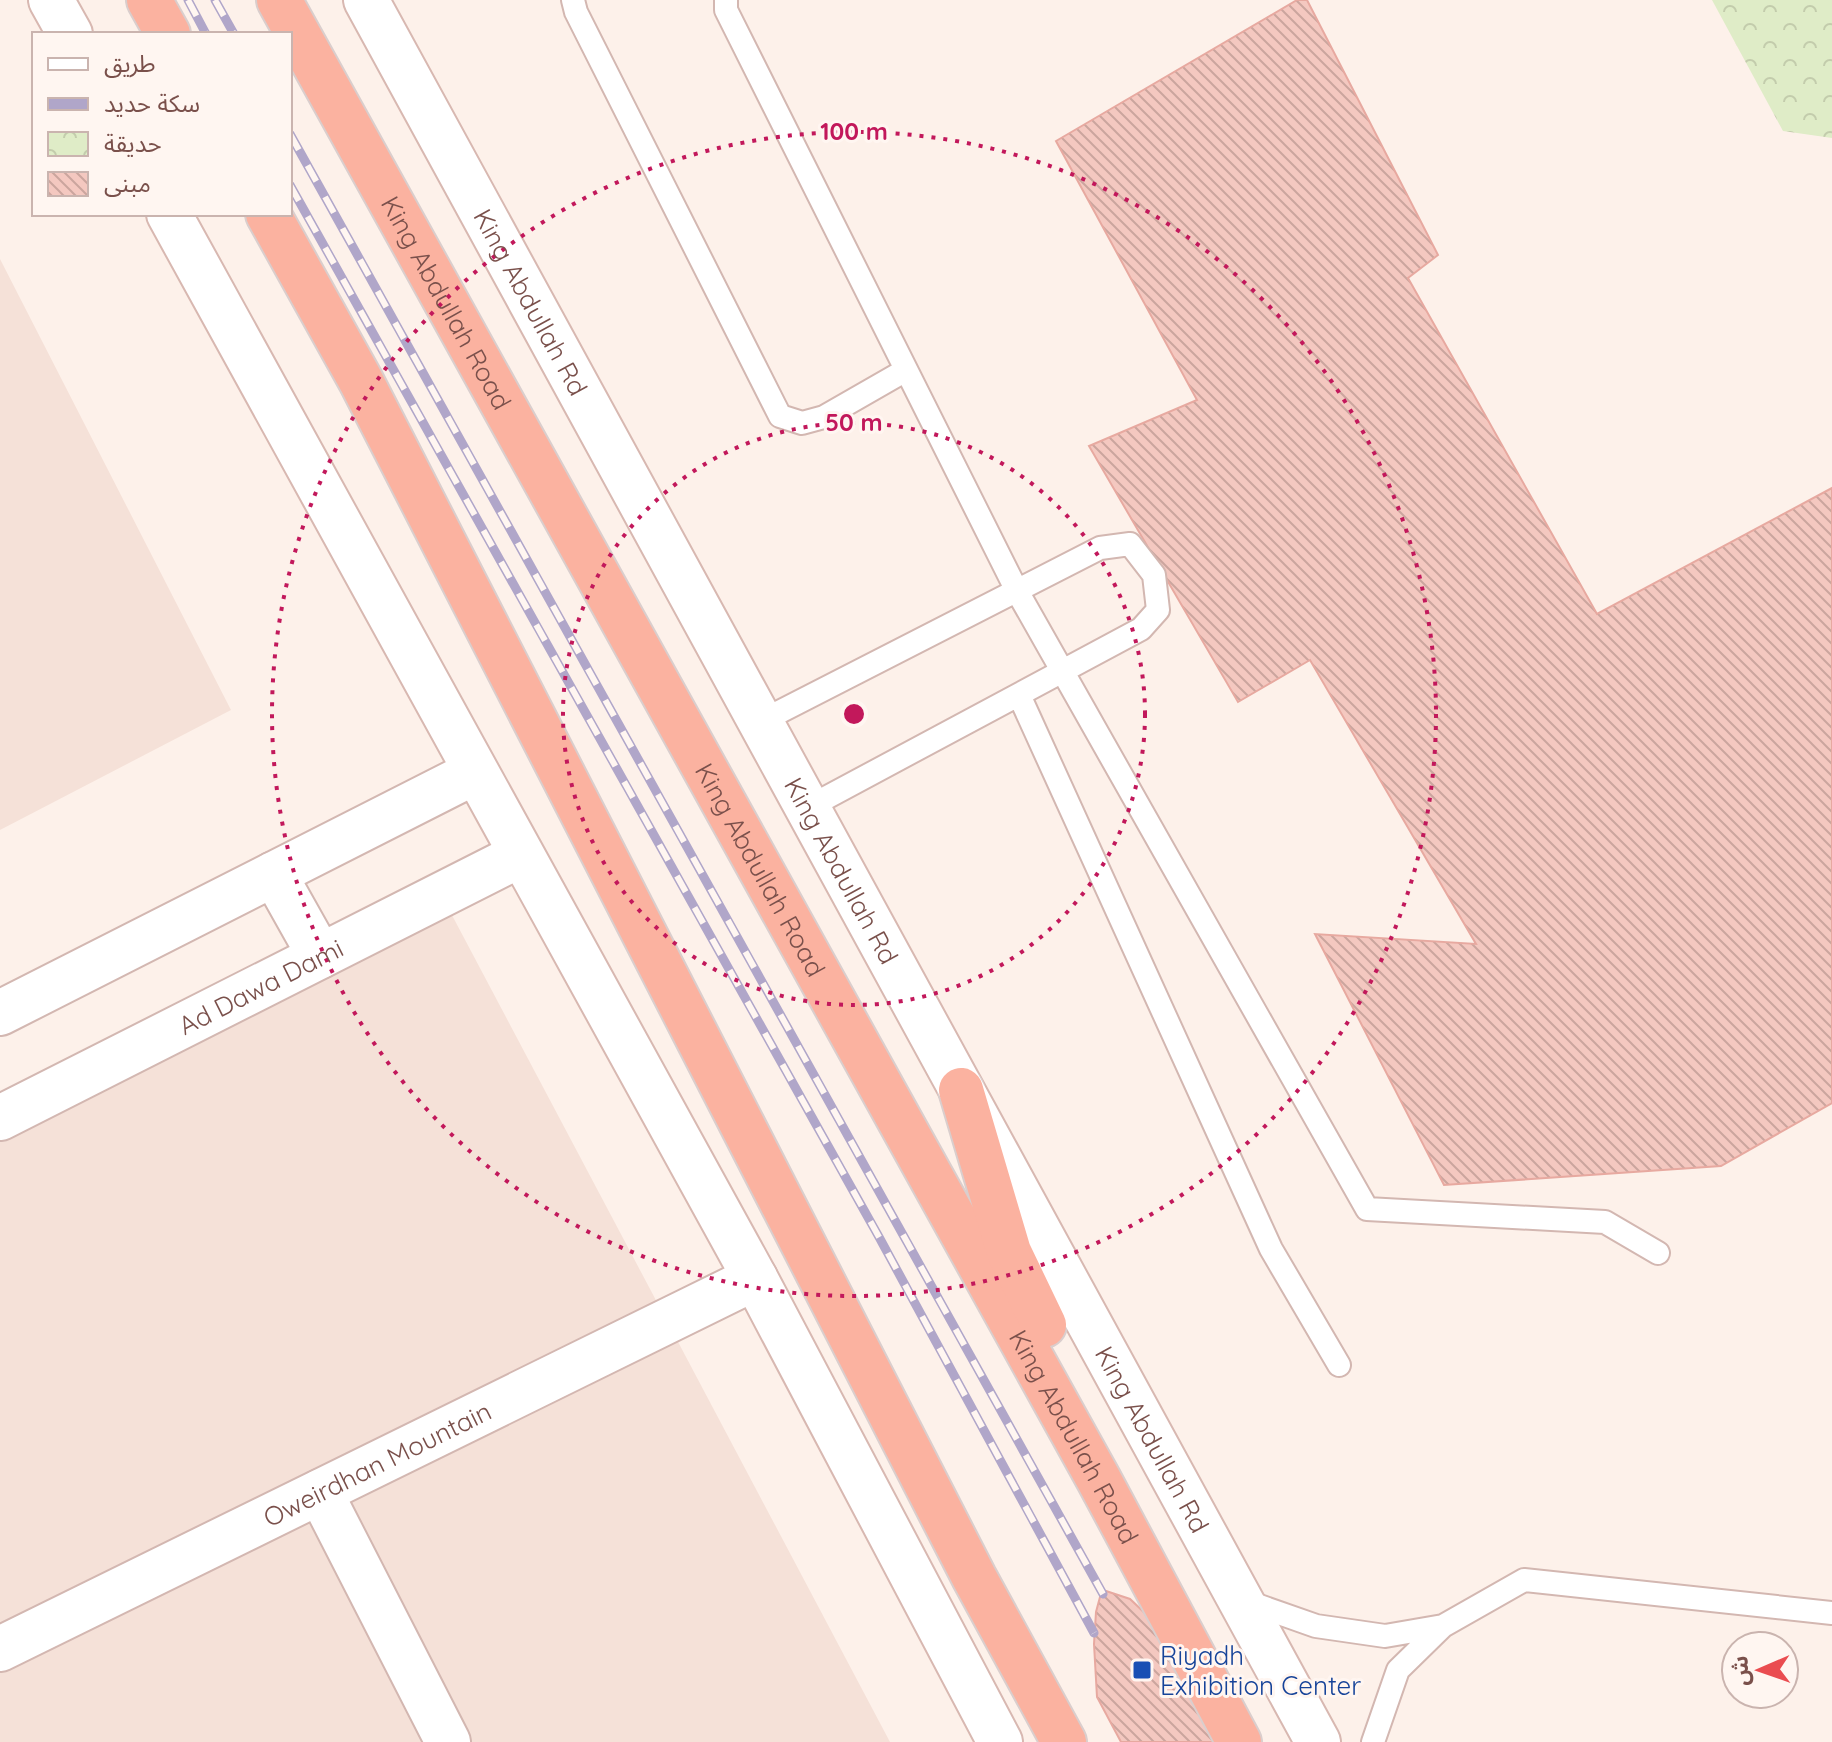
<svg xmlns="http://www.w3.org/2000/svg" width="1832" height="1742" font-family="Quicksand,'Noto Sans Arabic',sans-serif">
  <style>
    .residential { fill: #f5e1d8 }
    .park { fill: url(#park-crowns) }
    .building { fill: url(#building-back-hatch); stroke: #e7a9a0; stroke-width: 2 }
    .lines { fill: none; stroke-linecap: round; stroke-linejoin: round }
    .service-casing { stroke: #d3b7b1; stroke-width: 26 }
    .minor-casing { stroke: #d3b7b1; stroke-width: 48 }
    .tertiary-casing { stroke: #d3b7b1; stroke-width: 48 }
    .secondary-casing { stroke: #d8b8b1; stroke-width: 48 }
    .trunk-casing { stroke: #dacecd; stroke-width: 48 }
    .service { stroke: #fff; stroke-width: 22 }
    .minor { stroke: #fff; stroke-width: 44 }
    .tertiary { stroke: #fff; stroke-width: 44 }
    .secondary { stroke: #fff; stroke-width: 44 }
    .trunk { stroke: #fbb2a0; stroke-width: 44 }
    .rail-casing { stroke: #b0a6c9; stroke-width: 9 }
    .rail { stroke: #fff6f1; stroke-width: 6; stroke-dasharray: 18; stroke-linecap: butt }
    .ring { fill: none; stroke: #c2185b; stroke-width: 4; stroke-dasharray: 4 8 }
    .transit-dot { fill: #1a4fb4; stroke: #fff6f1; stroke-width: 3 }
    .labels { text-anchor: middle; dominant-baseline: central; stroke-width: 6; stroke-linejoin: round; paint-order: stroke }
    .street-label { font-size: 26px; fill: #7a504b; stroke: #fff6f1 }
    .transit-label { font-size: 26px; fill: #164399; stroke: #fff6f1; text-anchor: start }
    .centre { fill: #c2185b; stroke: #fff6f1; stroke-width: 4 }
    .ring-label { font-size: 24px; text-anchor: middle; font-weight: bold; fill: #c2185b; stroke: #fff6f1; stroke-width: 6; stroke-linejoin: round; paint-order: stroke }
  </style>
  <defs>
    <pattern id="park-crowns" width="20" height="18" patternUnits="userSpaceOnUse" patternTransform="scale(2)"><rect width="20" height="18" fill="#dfecc7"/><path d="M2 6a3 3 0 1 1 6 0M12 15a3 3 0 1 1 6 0" fill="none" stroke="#c3ccac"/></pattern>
    <pattern id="building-back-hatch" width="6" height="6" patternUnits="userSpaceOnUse" patternTransform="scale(2)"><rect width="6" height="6" fill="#f4c8c0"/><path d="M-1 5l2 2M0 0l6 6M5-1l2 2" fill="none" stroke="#cba59e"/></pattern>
  </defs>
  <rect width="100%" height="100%" fill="#fdf1ea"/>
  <path class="residential" d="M0,259l231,451 -231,120z
    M445,902l445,840h-890v-610z"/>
  <path class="park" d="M1712,0h120v138l-49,-7z"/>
  <path class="building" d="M1297,0h10l131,255 -30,23 189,336 235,-126v615l-111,63 -277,19 -129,-251 161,10 -166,-284 -72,42 -149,-256 108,-46 -141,-259z
    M1106,1591l24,8 18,17 80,126h-107l-24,-45 -3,-53 2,-32 4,-15z"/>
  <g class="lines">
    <defs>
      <path id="service" d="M573,0l3,12 204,404 22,7 22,-6 82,-47
        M726,0v10l291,581 350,618 238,13 53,31
        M1019,695l252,554 68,116
        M760,722l340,-174 30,-4 24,31 4,35 -17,19 -334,179
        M1245,1601l71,25 69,10 58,-10 -45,44 -25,72
        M1443,1626l81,-46 308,33"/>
      <g id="minor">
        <path d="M320,1492l128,250"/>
        <path id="s1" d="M0,1649l755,-371"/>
      </g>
      <g id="tertiary">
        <path d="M274,874l46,82"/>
        <path d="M0,1013l475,-241"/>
        <path id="s2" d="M0,1118l520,-263"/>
      </g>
      <g id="secondary">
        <path d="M51,0l19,34"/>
        <path id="s3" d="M366,0l952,1742"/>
        <path d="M169,214l586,1064 245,464"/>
      </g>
      <g id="trunk">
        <path d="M149,0l19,34"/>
        <path id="s4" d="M279,0l820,1480 140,262"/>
        <path d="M268,214l93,167 613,1196 90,165"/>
        <path d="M961,1090l48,162 35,73"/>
      </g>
    </defs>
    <use href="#service" class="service-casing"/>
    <use href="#minor" class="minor-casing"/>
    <use href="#tertiary" class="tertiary-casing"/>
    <use href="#secondary" class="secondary-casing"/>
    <use href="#trunk" class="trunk-casing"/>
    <use href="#service" class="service"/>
    <use href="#minor" class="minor"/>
    <use href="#tertiary" class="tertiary"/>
    <use href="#secondary" class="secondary"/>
    <use href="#trunk" class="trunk"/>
    <defs>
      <path id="rail" d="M188,0l18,34
        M215,0l19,34
        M290,134l813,1460
        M290,185l589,1052 215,396"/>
    </defs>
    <use href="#rail" class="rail-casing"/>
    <use href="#rail" class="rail"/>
  </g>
  <g class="ring">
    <circle cx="854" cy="714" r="291"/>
    <circle cx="854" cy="714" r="582"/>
  </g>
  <rect class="transit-dot" x="1132" y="1660" width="20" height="20" rx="4"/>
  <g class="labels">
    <g class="street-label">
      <text stroke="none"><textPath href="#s4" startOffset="346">King Abdullah Road</textPath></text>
      <text stroke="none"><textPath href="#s3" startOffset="344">King Abdullah Rd</textPath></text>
      <text stroke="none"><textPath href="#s4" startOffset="994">King Abdullah Road</textPath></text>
      <text stroke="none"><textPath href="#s3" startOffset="992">King Abdullah Rd</textPath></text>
      <text stroke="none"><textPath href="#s2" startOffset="292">Ad Dawa Dami</textPath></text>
      <text stroke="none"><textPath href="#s4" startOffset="1642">King Abdullah Road</textPath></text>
      <text stroke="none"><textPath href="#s3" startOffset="1640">King Abdullah Rd</textPath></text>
      <text stroke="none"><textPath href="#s1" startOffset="420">Oweirdhan Mountain</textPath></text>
    </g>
    <g class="transit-label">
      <text x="1160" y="1655">Riyadh<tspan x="1160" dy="30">Exhibition Center</tspan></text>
    </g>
  </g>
  <circle cx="854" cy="714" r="12" class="centre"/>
  <g class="ring-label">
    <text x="854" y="140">100 m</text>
    <text x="854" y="431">50 m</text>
  </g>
  <rect x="32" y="32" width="260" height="184" fill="#fff6f1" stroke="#cab4af" stroke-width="2"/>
  <rect x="48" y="58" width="40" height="12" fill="#ffffff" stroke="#cab4af" stroke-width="2"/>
  <text x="104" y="72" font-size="24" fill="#7a504b">طريق</text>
  <rect x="48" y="98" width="40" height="12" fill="#b0a6c9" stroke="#cab4af" stroke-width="2"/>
  <text x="104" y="112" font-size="24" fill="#7a504b">سكة حديد</text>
  <rect x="48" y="132" width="40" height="24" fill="url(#park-crowns)" stroke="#cab4af" stroke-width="2"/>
  <text x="104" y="152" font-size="24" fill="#7a504b">حديقة</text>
  <rect x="48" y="172" width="40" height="24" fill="url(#building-back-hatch)" stroke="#cab4af" stroke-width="2"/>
  <text x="104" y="192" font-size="24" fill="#7a504b">مبنى</text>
  <g transform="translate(1760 1670) rotate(268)"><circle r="38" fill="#fff6f1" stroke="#cab4af" stroke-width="2"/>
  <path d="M0-6L14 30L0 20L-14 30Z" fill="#ea4c50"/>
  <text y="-12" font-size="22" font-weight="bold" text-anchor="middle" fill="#7a504b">ش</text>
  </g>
</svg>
